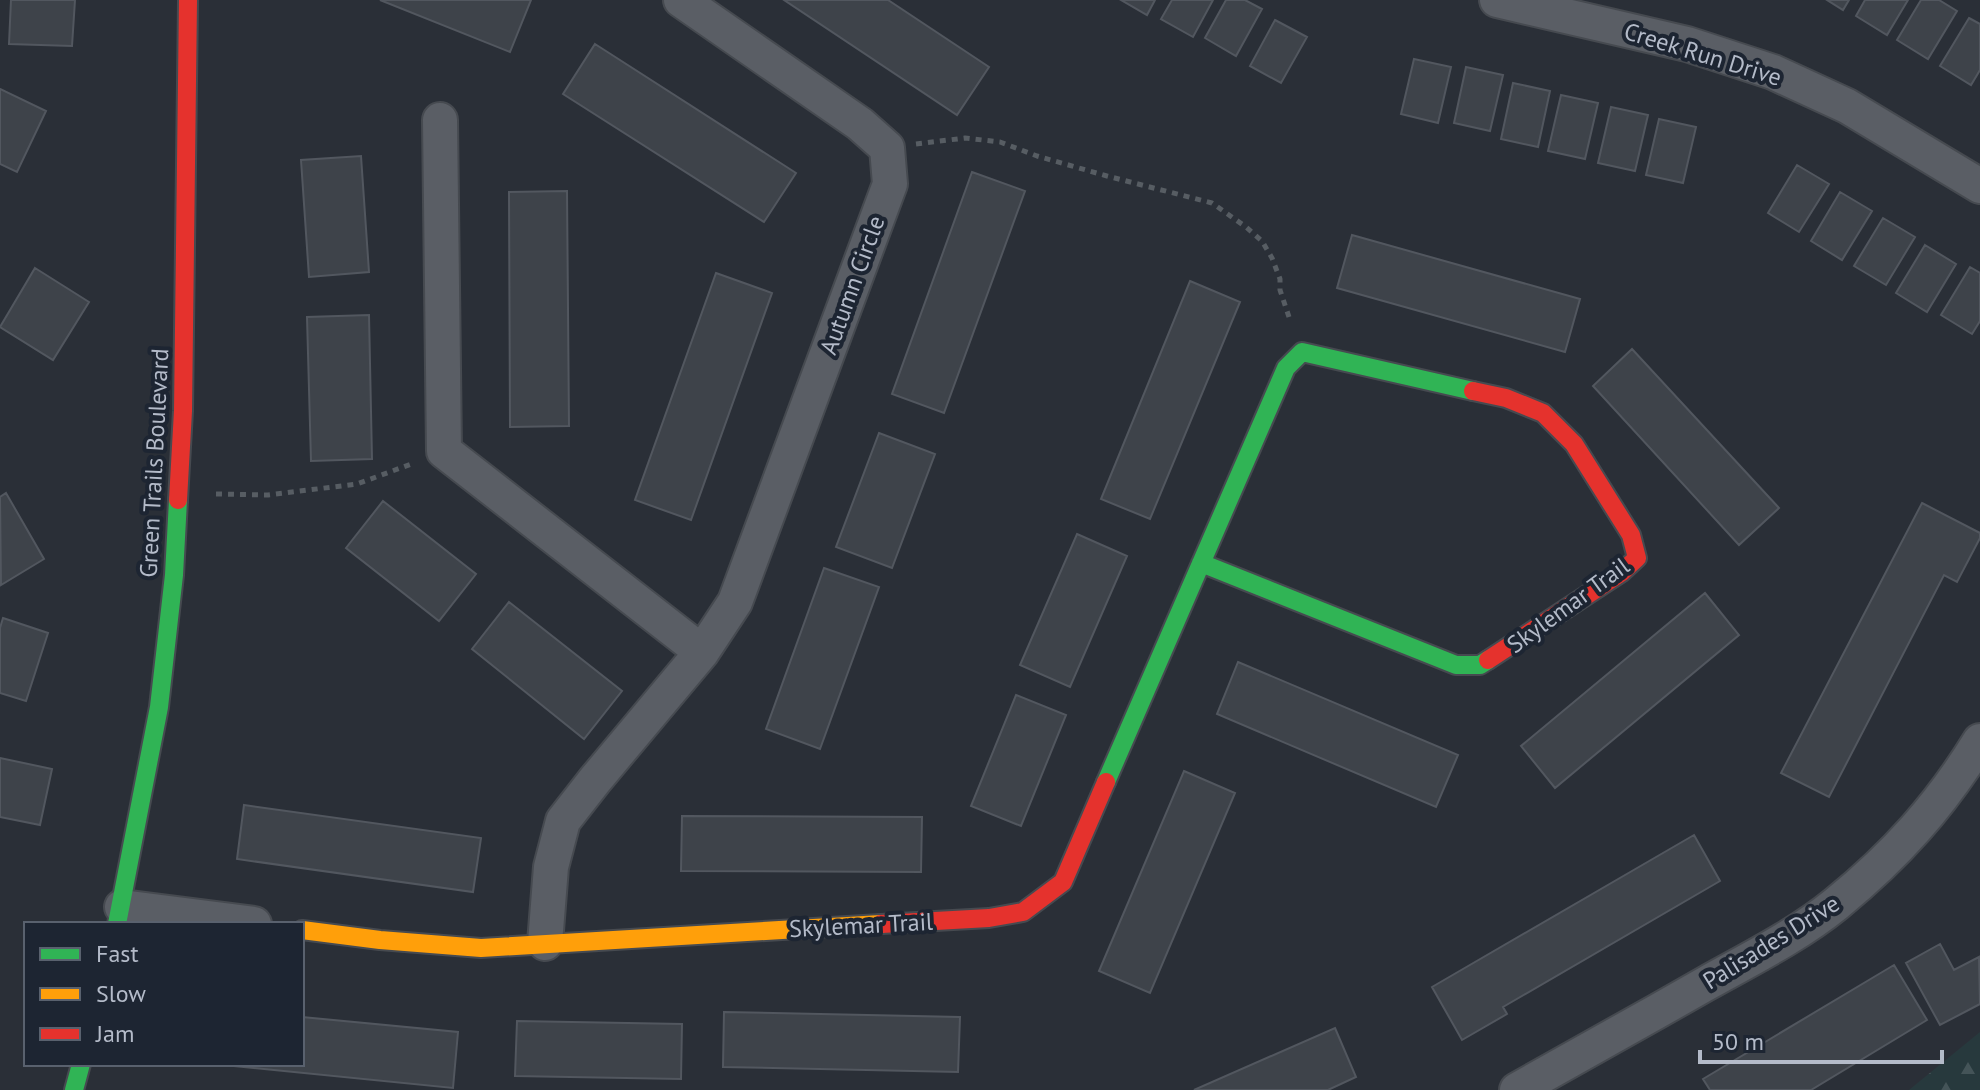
<svg xmlns="http://www.w3.org/2000/svg" width="1980" height="1090" font-family="'PT Sans',sans-serif">
  <style>
    .forest { fill: url(#forest-firs) }
    .building { fill: #3e434a; stroke: #52575f; stroke-width: 2 }
    .lines { fill: none; stroke-linecap: round; stroke-linejoin: round }
    .street-casing { stroke: #464a50; stroke-width: 38 }
    .fast-casing { stroke: #464a50; stroke-width: 22 }
    .slow-casing { stroke: #464a50; stroke-width: 22 }
    .jam-casing { stroke: #464a50; stroke-width: 22 }
    .path { stroke: #575d63; stroke-width: 5; stroke-dasharray: 6 6; stroke-linecap: butt }
    .street { stroke: #5a5e65; stroke-width: 34 }
    .fast { stroke: #30b455; stroke-width: 18 }
    .slow { stroke: #ff9f0a; stroke-width: 18 }
    .jam { stroke: #e5322d; stroke-width: 18 }
    .labels { text-anchor: middle; dominant-baseline: central; stroke-width: 8; stroke-linejoin: round; paint-order: stroke }
    .street-label { font-size: 24px; fill: #b4bbc9; stroke: #1d2532 }
  </style>
  <defs>
    <pattern id="forest-firs" width="22" height="20" patternUnits="userSpaceOnUse" patternTransform="scale(2)"><rect width="22" height="20" fill="#27393d"/><path d="M5 1l3.5 6h-7zM16 11l3.5 6h-7z" fill="#445458"/></pattern>
  </defs>
  <rect width="100%" height="100%" fill="#2a2f37"/>
  <path class="forest" d="M1980,1032v58h-71z"/>
  <path class="building" d="M11,0h64l-3,46 -63,-2z
    M380,0h151l-21,52z
    M784,0h104l101,67 -32,48z
    M1121,0h34l-8,15z
    M1172,0h41l-20,37 -32,-18z
    M1226,0h19l17,9 -26,47 -31,-18z
    M1827,0h22l-6,10z
    M1865,0h43l-21,35 -31,-19z
    M1921,0h18l18,11 -29,48 -31,-19z
    M1969,18l11,6v46l-9,15 -31,-19z
    M1275,20l32,17 -26,46 -31,-17z
    M595,44l201,129 -32,49 -201,-128z
    M1414,59l37,8 -13,56 -37,-9z
    M1466,67l37,8 -13,56 -36,-8z
    M1513,83l37,8 -12,56 -37,-8z
    M0,89l46,22 -29,61 -17,-8z
    M1561,95l37,8 -13,56 -37,-8z
    M1611,107l37,8 -13,56 -37,-8z
    M1659,119l37,8 -13,56 -37,-8z
    M361,156l8,116 -60,5 -8,-117z
    M1797,165l32,19 -30,48 -31,-19z
    M972,172l53,19 -81,222 -52,-19z
    M567,191l2,235 -59,1 -1,-235z
    M1840,192l32,19 -30,49 -31,-19z
    M1883,218l32,19 -29,48 -32,-19z
    M1352,235l228,64 -15,53 -228,-64z
    M1925,245l31,19 -29,48 -31,-19z
    M1970,267l10,6v48l-8,13 -31,-19z
    M35,268l54,34 -36,58 -53,-33z
    M716,273l56,20 -81,227 -56,-20z
    M1190,281l50,21 -90,217 -49,-20z
    M369,315l3,144 -61,2 -4,-144z
    M1632,349l147,159 -40,37 -146,-159z
    M879,433l56,21 -43,114 -56,-21z
    M6,493l38,66 -43,26 -1,-88z
    M383,501l93,73 -37,47 -93,-73z
    M1922,503l58,30v5l-23,44 -13,-7 -115,222 -48,-24z
    M1077,534l50,22 -57,131 -50,-22z
    M824,568l55,19 -59,162 -54,-20z
    M1705,593l34,42 -184,153 -34,-42z
    M509,602l113,89 -38,48 -112,-90z
    M3,618l45,15 -22,68 -26,-8v-65z
    M1238,662l220,93 -22,52 -219,-93z
    M1016,695l50,20 -45,111 -50,-20z
    M0,758l52,11 -12,56 -40,-8z
    M1184,771l51,22 -85,200 -51,-22z
    M244,805l237,33 -8,54 -236,-33z
    M682,816l240,1 -1,55 -240,-1z
    M1694,835l26,46 -217,126 4,7 -45,26 -30,-53z
    M1940,944l14,26 25,-13 1,47 -40,21 -34,-62z
    M1894,965l33,55 -116,70h-101l-7,-11z
    M724,1012l236,5 -2,55 -235,-5z
    M302,1017l156,15 -5,56 -239,-24h88z
    M517,1021l165,3 -1,55 -166,-3z
    M1335,1028l21,49 -28,13h-134z"/>
  <g class="lines">
    <defs>
      <path id="street" d="M1497,0l190,44 86,28 74,34 133,80
        M440,120l4,331 258,201
        M122,907l132,17
        M545,943l6,-76 12,-46 32,-41 107,-128 33,-50 155,-418 -3,-36 -27,-24 -179,-124
        M1517,1090c64,-36 127,-71 190,-107 43,-24 91,-48 129,-79 60,-49 104,-98 144,-163"/>
      <path id="fast" d="M1201,563l255,102h24l8,-5
        M1106,782l180,-414 16,-16 171,39
        M117,924l42,-217 15,-132 4,-75
        M74,1090l7,-26"/>
      <path id="slow" d="M302,930l78,10 101,8 400,-24"/>
      <path id="jam" d="M1473,391l33,7 37,15 31,31 57,91 6,23 -15,14 -134,88
        M178,500l5,-89 5,-411
        M881,924l108,-6 34,-6 40,-30 43,-100"/>
    </defs>
    <use href="#street" class="street-casing"/>
    <use href="#fast" class="fast-casing"/>
    <use href="#slow" class="slow-casing"/>
    <use href="#jam" class="jam-casing"/>
    <path class="path" d="M916,144l49,-6 35,4 37,14 70,20 105,27 34,24 16,14 10,17 8,21v11l9,27
      M216,494l52,1 89,-11 57,-21"/>
    <use href="#street" class="street"/>
    <use href="#fast" class="fast"/>
    <use href="#slow" class="slow"/>
    <use href="#jam" class="jam"/>
  </g>
  <g class="labels">
    <g class="street-label">
      <text transform="translate(1703 54) rotate(17)">Creek Run Drive</text>
      <text transform="translate(852 285) rotate(-70)">Autumn Circle</text>
      <text transform="translate(154 463) rotate(-87)">Green Trails Boulevard</text>
      <text transform="translate(1568 605) rotate(-36)">Skylemar Trail</text>
      <text transform="translate(861 925) rotate(-3)">Skylemar Trail</text>
      <text transform="translate(1771 942) rotate(-32)">Palisades Drive</text>
    </g>
  </g>
  <rect x="24" y="922" width="280" height="144" fill="#1d2532" stroke="#59616e" stroke-width="2"/>
  <rect x="40" y="948" width="40" height="12" fill="#30b455" stroke="#59616e" stroke-width="2"/>
  <text x="96" y="962" font-size="24" fill="#b4bbc9">Fast</text>
  <rect x="40" y="988" width="40" height="12" fill="#ff9f0a" stroke="#59616e" stroke-width="2"/>
  <text x="96" y="1002" font-size="24" fill="#b4bbc9">Slow</text>
  <rect x="40" y="1028" width="40" height="12" fill="#e5322d" stroke="#59616e" stroke-width="2"/>
  <text x="96" y="1042" font-size="24" fill="#b4bbc9">Jam</text>
  <path d="M1700 1050v12h242v-12" fill="none" stroke="#b4bbc9" stroke-width="4"/>
  <text x="1712" y="1050" font-size="24" fill="#b4bbc9" stroke="#1d2532" stroke-width="6" paint-order="stroke">50 m</text>
</svg>
